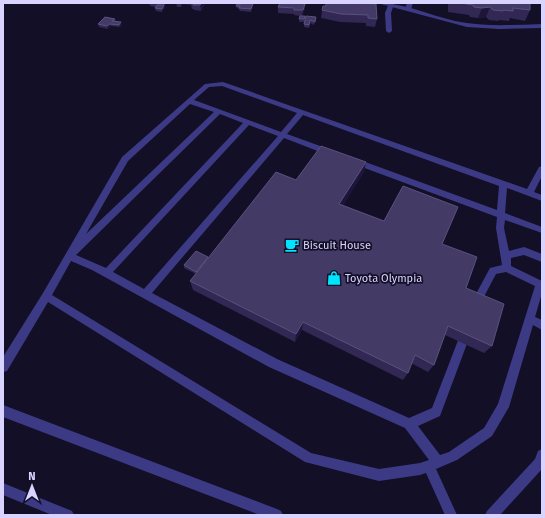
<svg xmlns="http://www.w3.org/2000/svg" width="545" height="518" font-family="'Fira Sans',sans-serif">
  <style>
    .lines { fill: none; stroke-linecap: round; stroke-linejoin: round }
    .service { fill: #3d3a85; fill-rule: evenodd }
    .minor { fill: #3d3a85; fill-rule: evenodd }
    .wall { fill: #312854 }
    .shaded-wall { fill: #1d163a }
    .building { fill: #433a66; stroke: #5a527e }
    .labels { text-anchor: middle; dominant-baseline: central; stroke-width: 3.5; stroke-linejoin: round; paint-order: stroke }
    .poi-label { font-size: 11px; fill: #d9d4ff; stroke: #130f26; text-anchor: start }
  </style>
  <rect width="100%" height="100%" fill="#130f26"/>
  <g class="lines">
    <path class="service" d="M389,3l5,1 -3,9 1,18 -3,2 -3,-2 -1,-18z
      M407,3h6l-2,6 -3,2 -3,-2z
      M223,82l304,107 12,-22 3,-1v10l-8,16 8,3v6l-35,-13 -2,25 37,14v6l-37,-13 -1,8 5,23 15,-4 18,7v8l-18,-7 -13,3v8l31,15v12l-7,24 7,3v10l-9,-5 -24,82 -17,29 -35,24 -21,9 21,46h-12l-19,-42 -6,2 -41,6 -74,-19 -257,-160 -41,69 -4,1v-15l40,-64 79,-136 83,-73zM222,86l75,27 -16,19 -87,-32 15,-13zM190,104l24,8 -128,122 42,-73zM220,114l23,9 -137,145 -30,-13zM303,115l196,71 -2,24 -140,-51h-6l-1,2 1,2 146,54 -1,11 6,37 -12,3 -20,37 2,3 3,1 3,-1 18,-34 10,-2 29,14 -37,118 -14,24 -35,24 -9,3 -22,-29 22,-10 31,-83 -1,-3 -4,-2 -4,2 -30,78 -23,10 -132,-59 -125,-66 132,-155 44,17h6v-4l-47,-17zM249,125l29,11 -134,153 -31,-17zM71,261l21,9 177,97 136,61 24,32 -9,3 -41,6 -68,-16 -259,-158z
      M3,405l274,104 4,2 2,4h-23l-257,-98z
      M542,449v20l-42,46h-15l2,-4 48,-52 3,-8z
      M3,483l69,28 2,4h-22l-49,-20z"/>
    <path class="minor" d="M377,3c28,0 52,12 78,18 29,6 58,4 87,3v4l-43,1 -32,-2z"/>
  </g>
  <path class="wall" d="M149,3h17l-1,2h-6h5l1,3 -3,4 -6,-1 -1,-3 1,-1 -6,-1z
    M175,3h30v1l-4,7 -7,-1v-1h-2l-1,-4 -8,-1 -2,3h-4l-1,-4z
    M241,3h13l-3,9 -11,-1 -1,-2 -2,-1 -1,-2z
    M364,3l13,16 -2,8 -9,-1v-3l-26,-1 -19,-4 1,-8 4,-4z
    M445,3h85v7l-5,11 -15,-3 -1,3 -10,-1 -1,1 -9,-1 -3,-3 -8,1 -8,-1 -1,-2 -21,-3v-8h-3z
    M278,7l27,2 -3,7 3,3 -1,3h-5l1,-6 -6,-1v-1l-16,-1z
    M316,17l-2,8 -4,-2 -1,5 -5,-1v-3z
    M115,19l1,3 6,3 -2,2 -9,-1 -3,3 -9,-2 -1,-3z
    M364,172l-21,33 99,39 24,44 26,58 -8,7 -39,-18 -11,30 -6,7 -17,-9 -3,10 -5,7 -101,-50 -7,12 -102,-52 -3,-9 6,-7 -12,-6v-3l25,-7 87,-78z"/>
  <path class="shaded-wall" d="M181,3h2l-2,4z
    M202,3h3v1l-4,7 -1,-6z
    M253,3h1v1l-3,8v-3z
    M305,4v5l-3,7 1,-6z
    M164,5l1,3 -3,4v-3z
    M490,7l-4,10 -8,1 4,-10z
    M121,22l1,3 -2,2 -1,-2z
    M110,24l1,2 -3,3 -1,-3z
    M366,162l-2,10 -26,42 1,-10z
    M303,322l-1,8 -7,12 1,-8z"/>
  <path class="building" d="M191,3h11l-2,2h-7l1,-2z
    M241,3h12l-2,6 -12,-1 1,-2h-4l1,-2h4z
    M280,3h18l7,1 -2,6h-9v-2l-16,-1z
    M326,3h38l12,1 1,15 -9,-1v-3l-27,-1 -19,-4 1,-4h3z
    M461,3h69v7l-17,-2v3l-10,-1v1l-10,-1 -3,-3 -8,1 -8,-1 -1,-2z
    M157,5h7l-2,4 -7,-1z
    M300,16h5l-1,3h-5z
    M306,16l10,1 -1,5 -5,-2 -1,5 -5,-1z
    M105,17l10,2 -3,2 9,1 -2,3 -9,-1 -3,2 -9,-2z
    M321,146l45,16 -27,42 45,17 19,-35 55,21 -16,37 35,13 -11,31 38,16 -12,42 -44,-20 -14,39 -19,-10 -7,18 -105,-51 -7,12 -106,-53 86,-109 20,8z
    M196,251l12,6 -12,15 -12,-7z"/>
  <defs>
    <symbol id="cafe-bare" viewBox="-9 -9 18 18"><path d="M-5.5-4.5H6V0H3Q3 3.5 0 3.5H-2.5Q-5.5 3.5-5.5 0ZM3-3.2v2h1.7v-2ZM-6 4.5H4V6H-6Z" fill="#00e5ff" stroke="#130f26" stroke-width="2.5" paint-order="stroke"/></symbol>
    <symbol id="shop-bare" viewBox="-9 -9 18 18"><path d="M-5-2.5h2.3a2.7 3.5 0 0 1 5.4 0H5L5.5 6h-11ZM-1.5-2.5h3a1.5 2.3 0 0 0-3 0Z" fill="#00e5ff" stroke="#130f26" stroke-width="2.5" paint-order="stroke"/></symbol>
  </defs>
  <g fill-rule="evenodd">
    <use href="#cafe-bare" x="282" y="235" width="20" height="20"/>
    <use href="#shop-bare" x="324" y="268" width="20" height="20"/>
  </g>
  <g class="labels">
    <g class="poi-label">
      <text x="303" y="245">Biscuit House</text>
      <text x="345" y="278">Toyota Olympia</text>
    </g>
  </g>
  <rect width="545" height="518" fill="none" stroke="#d9d4ff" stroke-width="8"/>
  <g transform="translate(32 486)" stroke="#130f26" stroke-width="3" paint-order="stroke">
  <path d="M0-3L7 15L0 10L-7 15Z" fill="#d9d4ff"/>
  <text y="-6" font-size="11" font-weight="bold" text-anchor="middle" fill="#d9d4ff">N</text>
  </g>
</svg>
